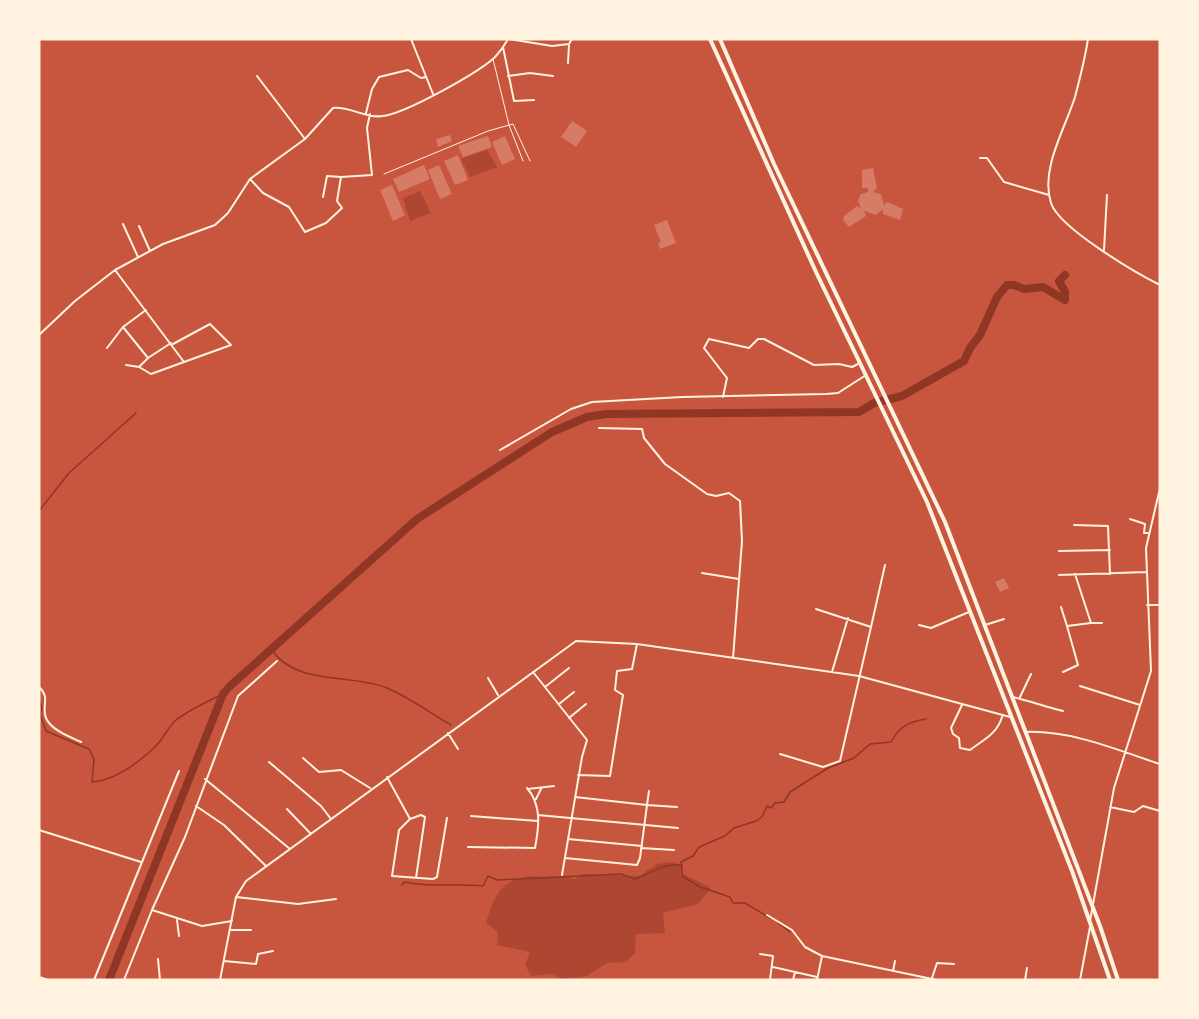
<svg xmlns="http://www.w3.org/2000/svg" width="1199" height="1019" font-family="Karla,sans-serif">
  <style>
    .green { fill: #ae4732 }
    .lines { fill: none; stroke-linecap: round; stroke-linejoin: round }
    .stream { stroke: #8f3625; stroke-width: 1.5 }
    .river { stroke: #8f3625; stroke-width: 8 }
    .building { fill: #d67c66 }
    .service { stroke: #fff3e0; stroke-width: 1 }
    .minor { stroke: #fff3e0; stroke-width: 2 }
    .trunk { stroke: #fff3e0; stroke-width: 4 }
  </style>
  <rect width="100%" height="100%" fill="#c8553d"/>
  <path class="green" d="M487,150l10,17 -27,10 -9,-18z
    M420,191l11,22 -21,8 -7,-23z
    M673,862l9,3v8l29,15 -13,16 -35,9 2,20 -29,1 -1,19 -9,9 -19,1 -20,13 -25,3 -10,-5 -21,2 -6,-11 5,-13 -33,-7 1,-13 -12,-9c8,-27 16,-46 48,-47 4,0 9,2 14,1 10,-1 16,-1 27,2l7,-5 57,2 18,-12z"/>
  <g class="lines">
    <path class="stream" d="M39,511l30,-38 67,-60
      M272,650c24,36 78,23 115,38 22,9 43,25 64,37
      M39,698l3,11 -2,5 6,17 43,18 5,10 -2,23c24,-2 46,-19 63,-35 8,-8 12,-18 20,-26 12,-10 33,-20 48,-27
      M682,865v11l18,11 30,10 3,6h12l25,15
      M402,885l2,-3c26,6 53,1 79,4l5,-10 9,4 124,-6 14,5c18,-6 27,-16 47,-14l-1,-3 12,-6 6,-9 26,-11 9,-8 22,-7 6,-4 5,-11 4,2 4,-5 9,-1 6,-10 38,-24 26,-10 16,-14 21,-2c9,-16 17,-20 35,-23
      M777,922l13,10"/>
    <path class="river" d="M109,980l114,-286 6,-7 188,-168 135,-87 35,-15 19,-3 253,-2 15,-9 28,-7 62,-35 6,-13 10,-13 17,-38 10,-12h7l10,4 19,-2 22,13v-8l-6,-11 6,-6"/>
  </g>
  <path class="building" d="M572,121l15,10 -11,16 -15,-10z
    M450,135l2,6 -14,6 -2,-8z
    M488,136l4,11 -29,10 -5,-11z
    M505,136l10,23 -13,6 -10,-23z
    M458,155l10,25 -13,5 -11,-24z
    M424,165l6,14 -31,13 -6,-13z
    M439,165l13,29 -12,5 -12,-29z
    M873,168l4,20 -4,4 8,2 3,11 3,-3 16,7 -3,11 -17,-6v-5l-7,6 -12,-4 2,5 -17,11 -6,-7 1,-4 13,-10 4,2 -3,-7 2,-6 9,-4 -2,-3h-5v-18z
    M392,185l13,30 -12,6 -13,-31z
    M667,220l9,23 -16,6 -2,-6 3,-1 -7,-17z
    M1004,578l5,10 -9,4 -5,-10z"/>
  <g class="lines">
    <path class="service" d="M493,59l16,66 14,36
      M384,174l104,-43 25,-7 17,37"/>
    <path class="minor" d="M411,39l22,55
      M509,39l43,7 17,-2 3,-5
      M584,39h7
      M1088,39c-3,20 -8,39 -13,58 -10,32 -35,72 -24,106 8,25 85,70 109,82
      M503,47l11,54 20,-1
      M568,63l1,-18
      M257,76l48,63
      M508,76l22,-3 23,3
      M366,113l6,-24 7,-12 29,-7 13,8 5,-1
      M980,158h7l17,24 45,13
      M250,179l13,14 26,14 16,25 21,-9 16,-15 -5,-7 4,-24 31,-2 -5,-47 3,-14
      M323,197l4,-21 14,1
      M123,224l15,33
      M139,226l11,25
      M1104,250l3,-55
      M115,270l69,92 47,-17 -21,-21 -37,20
      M146,310l-23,17 25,31 23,-15
      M39,335l36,-34 40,-31 48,-26 52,-19 13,-12 22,-34 55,-40 28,-31c16,-2 34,11 50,8 23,-3 93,-42 111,-58 6,-6 10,-12 14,-19
      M107,348l16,-21
      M148,358l-9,9 12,7 33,-12
      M126,365l13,2
      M723,397l4,-19 -23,-30 5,-9 40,9 9,-9h6l50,26 25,-1 13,3 8,-4
      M599,428l43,1 2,9 21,26 42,30 9,2 13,-3 11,8 2,40 -9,117
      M500,450l71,-41 21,-7 90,-5 144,-3 12,-1 28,-18
      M1130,519l15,5 -1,9h4
      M1074,525l34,1 2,48
      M1059,551l51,-1
      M702,573l37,6
      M1059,575l87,-3
      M1147,605h13
      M1061,607l6,19
      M1091,623h11
      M919,625l12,3 38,-16
      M985,625l19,-6
      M871,627l14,-62
      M533,672l54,68 -5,17 -20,118
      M832,672l16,-54
      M1063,672l15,-7 -11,-39 24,-3 -16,-49
      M488,678l10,17
      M1080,686l60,19
      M39,687c12,11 2,19 7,31 5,12 24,19 35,24
      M545,687l24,-19
      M1012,697c5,0 40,12 51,14
      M1020,697l11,-23
      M559,704l15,-12
      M962,705l-11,23 2,6 6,4 1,10 10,2c13,-10 27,-16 32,-33
      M569,718l17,-14
      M1025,732c46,-2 92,18 135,32
      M448,733l10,16
      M780,754l43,13 17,-6 31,-134 -55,-18
      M303,758l16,14 22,-2 29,18
      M269,762l52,44 10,13
      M578,775l32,1 13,-81 -8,-5 2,-19 15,-2 5,-25
      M387,777l23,42 11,-4 4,2 -9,61
      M205,779l85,70
      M528,789l26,-3
      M649,791l-2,14 30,2
      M536,799l5,-10
      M196,806l28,19 42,41
      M1110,807l24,5 9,-6 17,5
      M287,809l24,25
      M538,815l140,13
      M471,816l67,5
      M410,819l-11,11 -7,46 41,3 4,-2 10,-59
      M39,830l102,32
      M568,839l74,7
      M468,847l67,1c4,-21 7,-43 -8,-60
      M641,848l33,2
      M565,858l72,7 3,-7 7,-53 -72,-8
      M236,897l62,7 38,-5
      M152,910l33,-73 53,-141 39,-35
      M767,915l25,15 13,17 17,9
      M177,920l2,16
      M1090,921l24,-133 37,-117 -5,-123 14,-60
      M230,930h21
      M760,954l13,2 -3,24
      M158,959l2,21
      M224,961l32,3 2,-10 15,-3
      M773,967l44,10
      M893,971l2,-10
      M39,977l9,3
      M932,978l5,-15 17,1
      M94,980l85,-209
      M124,980l28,-70 50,16 30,-5
      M220,980l16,-83 10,-16 330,-240 61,3 222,32 151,41
      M793,980l2,-8
      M817,980l5,-24 115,24
      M1025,980l2,-12
      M1080,980l10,-53"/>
    <path class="trunk" d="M710,39l106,233 111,230 145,369 38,109
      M720,39l54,125 171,358 155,404 18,54"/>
  </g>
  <rect width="1199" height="1019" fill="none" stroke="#fff3e0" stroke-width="81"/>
</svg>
